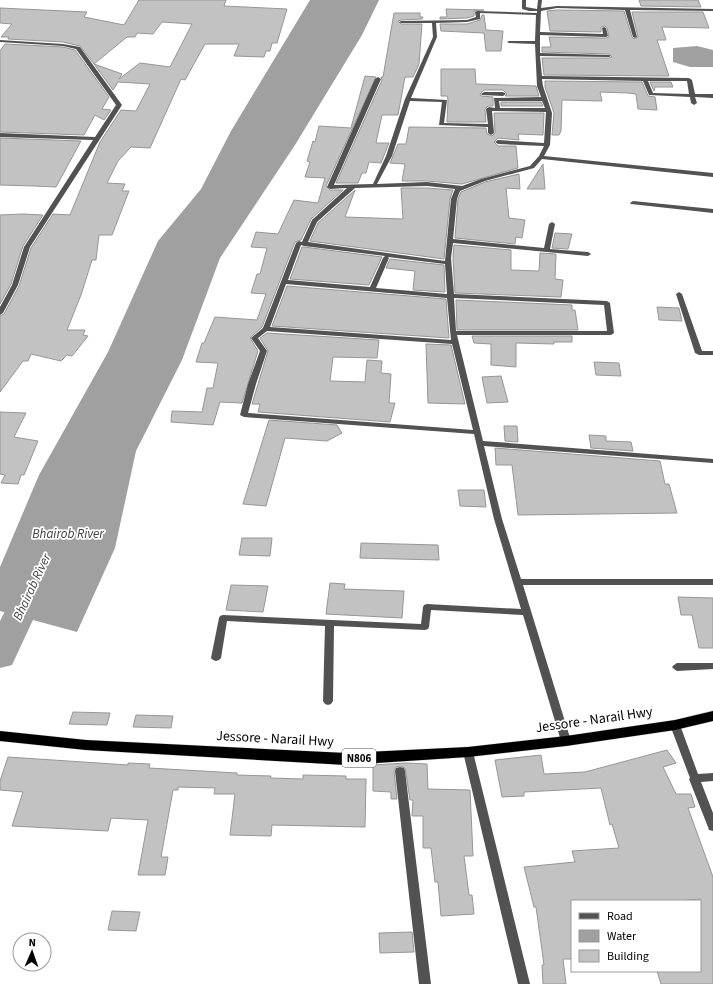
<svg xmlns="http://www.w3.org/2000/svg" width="713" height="984" font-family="'Source Sans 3',sans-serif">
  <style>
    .water { fill: #a0a0a0 }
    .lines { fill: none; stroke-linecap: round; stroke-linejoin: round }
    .river { fill: #a0a0a0; fill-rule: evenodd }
    .building { fill: #c2c2c2; stroke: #969696 }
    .trunk-casing { stroke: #dbdbdb; stroke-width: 1 }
    .minor { fill: #525252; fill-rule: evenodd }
    .trunk { fill: #000; fill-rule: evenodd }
    .labels { text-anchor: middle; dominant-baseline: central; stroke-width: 3.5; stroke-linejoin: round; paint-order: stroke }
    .shield { fill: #fff; stroke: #4c4c4c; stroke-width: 1 }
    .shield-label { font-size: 11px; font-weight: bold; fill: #000 }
    .water-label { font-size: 13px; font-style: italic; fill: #414141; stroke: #fff }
    .near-street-label { font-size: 14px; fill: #000; stroke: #fff }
  </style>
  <rect width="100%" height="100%" fill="#fff"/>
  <path class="water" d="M310,0h69l-17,35 -67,110 -75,113 -38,102 -46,91 -21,97 -38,84 -77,-21v-44l39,-92 69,-123 50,-111 43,-52 30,-58z
    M697,46l16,4v17h-23l-17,-5v-14z"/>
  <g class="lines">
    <path class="river" d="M35,570l11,3 5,8 -39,84 -12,3v-47l24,-48z"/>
  </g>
  <path class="building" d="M139,0h87l-2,6 63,3 -10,34h-5l-2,8h-4l-2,6 -30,-1 5,-12h-34l-20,36 -4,-1 -31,69 -19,-1 -13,14 -11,22 18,1 -3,7h7l-17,44h-13l-3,25h-4l-11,35 -14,35h18l-2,5 5,1 -16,20 -5,-1 -6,6 -30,-7 -3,7h-5l-23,31v-76l4,-2 15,-28 12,-38 22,-34 17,1 30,-73 21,-32 15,1 14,-27 -32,-2 -5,8 -19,-26 28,10 -3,5 21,-16 30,4 22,-43 -30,-2 -9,12 -16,-1 -2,4h-8l-33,27 -14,-18 -17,-4 -55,-3 1,-2h-8l11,-13 -12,-1v-15l87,4 -3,5 40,8z
    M639,0h59l3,7 -60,-1z
    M446,9l38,1 -10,1v5l-7,2 -27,1v-2h7z
    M557,10l67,1 8,26 2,2 4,-2 -6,-25h71l6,16 -47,-1 4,13h-9l12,36 -125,-1 -2,-17h67l3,-1 -3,-3 -67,-2v-5h9l-2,-10 57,1 3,-1 -2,-9 -2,-2 -4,1v5l-51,-1 -3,-20z
    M394,13h26v4h3l-1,2 -21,1 -3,1 3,3h21l-3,40 -6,13h-8l-7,38h-16l-6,28h13l-8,20 -12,-1 -3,11h-4l-4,10h-22l46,-103 -1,-3h2z
    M482,15h2l2,15 17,1 -2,20h-15l-2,-18 -43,-2 -1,-7h27l13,-4z
    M5,44l58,3 12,3 34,47 -7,12 9,1 -7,10 -9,-5 -11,20 -84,-3v-81z
    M441,69h34l1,15 60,2 3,10h-34l2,-2 -4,-4h-19l-4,4 1,2 12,1v9h-5l-3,3 1,13h-39l1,-22 -1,-4h-6z
    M365,76l11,1 -50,109 4,4h13l-32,29 -10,21 -6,2 -33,85 -12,11 8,13 -16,52 -22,-1 -7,23 -42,-3 1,-11 30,1 5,-24h6l5,-25 -22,-1 6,-19h2l11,-26 42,3 9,-26 -15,-1 6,-19h3l7,-26 -16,-1 5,-15 22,2 16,-34 24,3 7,-25 -20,-1 5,-15 -3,-1 6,-20 2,1 4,-16 32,2z
    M545,81l97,1 6,14 7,1 2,13 -19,-1 -2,-15 -8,-1 -28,-1 2,9 -40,-1 -1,31 -2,4h-7l2,-22 -9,-26z
    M650,82h21l2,5h-18l-1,4z
    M501,102h40l2,4h-42z
    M494,113h50l-1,22 -25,-1 1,6 -21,-2 -4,4 4,4h18l2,22 -56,16 -35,-3h-25l3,-17 -15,-1 8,-19h8l3,-17 77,1 1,6 5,2 3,-3z
    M0,138l81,3 -25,46 -22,-1 -34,-1z
    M543,164l2,25h-18z
    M519,174l1,15 -14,-1 3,30 16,2 -3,18 -6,-1 -1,7 -60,-6 3,-39 3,-7 24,-10z
    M401,188h26l26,2 -3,9 -6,60 -134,-18 8,-18 37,-33 -10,27 58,2z
    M23,214l20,1 -20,31 -12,38 -11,20v-89z
    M555,233l17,1 -4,15 -16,-1z
    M454,245l57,5v20l28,1 1,-18 16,1 -1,25 8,1 -2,17 -106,-4 -2,-35z
    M302,247h2l78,10 -13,28 -79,-6z
    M390,259l54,6 1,27 -32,-2 2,-19 -29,-3z
    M287,286l159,13 3,39 -177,-12z
    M456,300l116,5v5h3l3,20h-121z
    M657,307l22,1 3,13 -23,-1z
    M267,333l112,7 -2,18 -44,-1 -3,24 35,1 2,-22 15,1 -1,12 10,1 -2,29h6l-5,19 -132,-10 2,-8h-8l16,-53 -8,-13z
    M472,336h100v6h-18v2l-38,-1v24l-25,-2v-21l-17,-1z
    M426,344l25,1 14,59 -37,-1z
    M594,362l25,1 2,13 -25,-1z
    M501,376l7,26 -21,1 -5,-26z
    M0,412l26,1 -12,24 24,4 -14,34h-3l-3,9 -17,-1 4,-8 -5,-1z
    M269,420l68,5 5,8 -15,8 -42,-3 -19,68 -23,-2z
    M504,426h13l1,16 -13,-1z
    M589,435l17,1v5l25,1 2,9 -42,-3z
    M495,448l165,13 5,23h4l8,29 -159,2 -6,-50h-16z
    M458,490h26l2,17 -26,-1z
    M242,538h30l-2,18 -31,-1z
    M361,543l77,2 1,15 -79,-2z
    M330,583l15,1 -1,5 60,2 -2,27 -76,-4z
    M231,585l37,1 -5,26 -37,-2z
    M678,597l35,1v50h-14l-7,-33h-11z
    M73,712l37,1 -3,12 -38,-1z
    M136,715l37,1 -2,12 -38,-1z
    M667,750l9,13 -13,4 13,27h15l4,13 -7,1 25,69v107h-52l-4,-13h43v-72l-21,2h-107v58h-9l3,25h-23l-1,-19h2l-8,-58h-2l-10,-40 51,-5 -3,-11 47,-3 -7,-24 -2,1 -9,-37 -77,4v4l-22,1 -7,-37 46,-5 3,19 41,-2z
    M8,757l120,8v-2l22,1 -1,4 88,5v2l34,1 -1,2 33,1v-4l43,1v3h20l-1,48 -93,-2 -1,11 -41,-1 5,-41h-21l1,-6 -37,-1v3h-5l-12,67h7l-3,18h-27l10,-55 -37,-2 -3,13 -96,-5 11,-34 -23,-2v-9z
    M406,763l21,1 1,25 42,1 3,66h-9l5,39h3l2,19 -33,2 -3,-34h-3l-4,-34h-8v-32h-11l1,-16h-3l-5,-32 -5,-2 -4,1 -2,4 3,28h-6v-7l-18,-1v-26z
    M112,911l28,1 -4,19 -28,-1z
    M412,932l2,20 -34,1 -1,-20z"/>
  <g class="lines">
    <defs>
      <path id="trunk" d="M713,711v10l-38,9 -109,16 -98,11 -122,8 -260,-15 -86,-9v-10l86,9 260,13 122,-6 98,-11 109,-16z"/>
    </defs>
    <use href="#trunk" class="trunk-casing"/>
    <path class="minor" d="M522,0h4v7l11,2 1,-9h4l-1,8 16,-2 156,3v2l-83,-1 7,27 -2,1 -2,-1 -8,-27 -68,-2 -16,3 -1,21 63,2 -1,-6 2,-1 2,1 2,8 -2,1 -66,-2v18l69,2 2,1 -2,1 -69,-1 2,20 147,2 3,2 3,14h18v4l-18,-1 2,6 -3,2 -3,-2 -1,-6 -41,-2 -6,-14 -101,-2 1,7 9,27 -2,32 -6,11 169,17v4l-171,-18 -8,9 -49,13 -25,10 -3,8 -4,40 91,9 5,-24 3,-2 3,2 -5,25 38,3 3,2 -3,2 -135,-13 -2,15 3,36 153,7 3,2 4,30 -3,2h-154l26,106 230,18v4l-229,-17 18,73 19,60h192v6h-190l48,156 -2,3 -3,1 -3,-1 -2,-3 -38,-126 -92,-5 -2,17 -1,2 -3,1 -91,-4 -1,75 -2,3 -3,1 -3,-1 -2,-3 2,-75 -98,-5 -6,37 -2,2 -3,1 -3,-1 -2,-2 8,-40 1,-2 3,-1 198,9 2,-17 1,-2 3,-1 94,5 -27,-90 -20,-85 -230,-17 -4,-2 8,-31 12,-33 -9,-13 12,-10 33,-85 3,-2 3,1 10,-22 35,-32 -17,1 -3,-2 48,-108 3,-2 3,2 -47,106 39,-1 13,-28 19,-57 28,-62 -1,-14h-31l-2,-1 2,-1 66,-1 9,-3 -1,-5 2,-1 60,2v-2h-8l-7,-2zM480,13l56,2 -1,26h-26l-2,1 2,1 26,1 2,42 4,11 -47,1 1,10 -6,-1 -3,2 2,15 -44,-1 3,-23 -36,-2 26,-61 -1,-14 31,-1 13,-3zM648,81h39l2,13 -36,-1zM410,101l32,1 -3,23 49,2v6l3,2 3,-2 -2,-22 54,1 -2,31 -46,-3 -3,2 3,2 46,2 -5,10 -9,10 -49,13 -19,7 -35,-4 -50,2 15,-28zM499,101h43l3,7h-45zM427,186l28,3 -4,10 -6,62 -137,-19 9,-20 38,-34zM301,245l3,1 81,10 -2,2 -13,29 -82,-7zM388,257l57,7 2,30 -71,-6 13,-30zM286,284l161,14 4,42 -181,-13zM454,298l150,7 3,26h-151zM267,331l185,13 21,86 -225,-17 8,-29 11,-33 -9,-13z
      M0,40l63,4 17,3 42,58 -92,142 -12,38 -15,28 -3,2v-8l12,-22 12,-38 69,-107 -93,-3v-4l95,4 21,-32 -40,-56 -13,-3 -63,-4z
      M484,92h19l3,2 -3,2 -21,-1 -1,-1z
      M633,201l80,8v4l-82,-9 -1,-1z
      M679,292l3,2 20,57h11v4h-14l-4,-2 -19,-59z
      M677,663h36v6l-36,2 -3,-2 -2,-2 2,-2z
      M675,721l3,1 2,3 18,49 15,-1v8l-12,1 12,31v18l-4,-1 -1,-3 -19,-48 1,-1 -20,-53 2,-3z
      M468,748l3,1 2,3 57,232h-12l-55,-232 2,-3z
      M400,767l4,1 1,3 26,213h-12l-24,-213 1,-3z"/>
    <use href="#trunk" class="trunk"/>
  </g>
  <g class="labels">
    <rect class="shield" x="342" y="749" width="34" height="18" rx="3"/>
    <g class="shield-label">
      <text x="359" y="758">N806</text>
    </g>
    <g class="water-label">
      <text x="68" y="534">Bhairob River</text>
      <text transform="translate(32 587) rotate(-65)">Bhairab River</text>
    </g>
    <g class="near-street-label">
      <text transform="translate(594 720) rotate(-8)">Jessore - Narail Hwy</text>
      <text transform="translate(275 739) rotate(3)">Jessore - Narail Hwy</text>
    </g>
  </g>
  <rect x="571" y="900" width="130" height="72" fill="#ffffff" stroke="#999999"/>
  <rect x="579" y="913" width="20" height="6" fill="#525252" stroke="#999999"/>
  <text x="607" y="920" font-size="12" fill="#000000">Road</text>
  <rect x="579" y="930" width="20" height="12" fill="#a0a0a0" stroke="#999999"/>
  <text x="607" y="940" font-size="12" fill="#000000">Water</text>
  <rect x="579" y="950" width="20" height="12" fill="#c2c2c2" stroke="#999999"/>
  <text x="607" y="960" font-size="12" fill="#000000">Building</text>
  <g transform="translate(32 952) rotate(2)"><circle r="19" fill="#ffffff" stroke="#999999"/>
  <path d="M0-3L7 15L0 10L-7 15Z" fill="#000000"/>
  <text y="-6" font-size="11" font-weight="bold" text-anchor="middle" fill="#000000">N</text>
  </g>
</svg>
